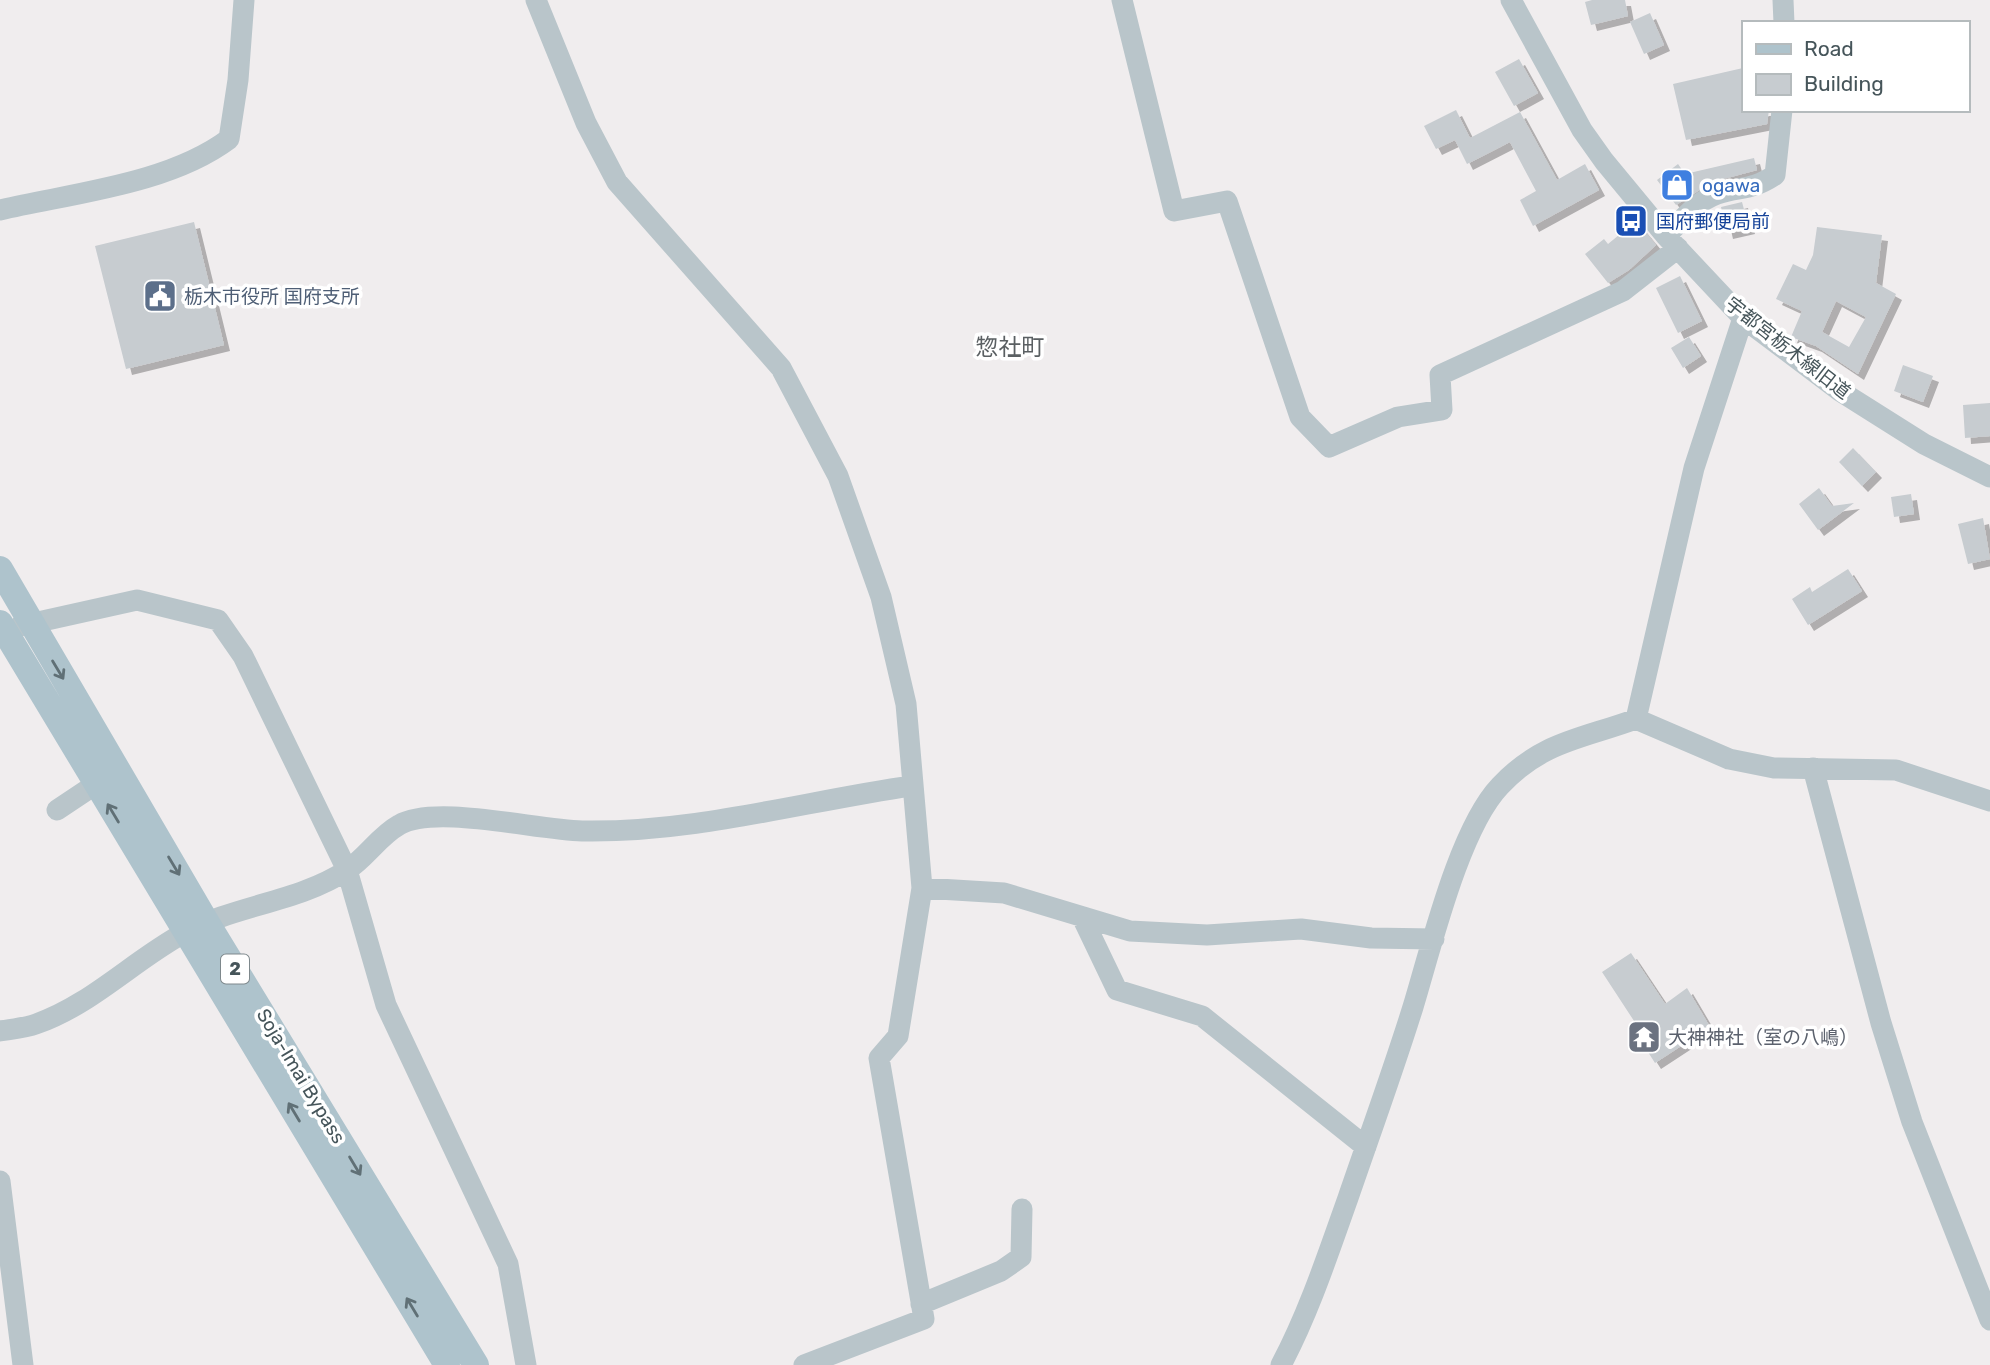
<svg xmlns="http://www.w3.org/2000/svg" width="1990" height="1365" font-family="Rubik,'Noto Sans JP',sans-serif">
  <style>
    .building { fill: #c7ccd0; fill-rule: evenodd; filter: url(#shadow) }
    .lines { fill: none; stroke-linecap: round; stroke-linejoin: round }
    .minor { stroke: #b9c5ca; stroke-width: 21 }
    .major { stroke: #aec3cc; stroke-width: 26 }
    .oneway { stroke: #607076 }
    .labels { text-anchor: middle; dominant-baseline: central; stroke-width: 7; stroke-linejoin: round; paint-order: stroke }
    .shield { fill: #fff; stroke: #7e888c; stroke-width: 2 }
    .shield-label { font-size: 18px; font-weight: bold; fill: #46555a }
    .shop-label { font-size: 19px; fill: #366cbe; stroke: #fff; text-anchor: start }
    .transit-label { font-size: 19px; fill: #164399; stroke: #fff; text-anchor: start }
    .service-label { font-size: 19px; fill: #4e5e75; stroke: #fff; text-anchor: start }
    .street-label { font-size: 19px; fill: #46555a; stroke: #fff }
    .worship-label { font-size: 19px; fill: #5b616d; stroke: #fff; text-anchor: start }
    .quarter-label { font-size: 23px; fill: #5a5f62; stroke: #fff }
  </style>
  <defs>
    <filter id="shadow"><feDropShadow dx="6" dy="6" stdDeviation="0" flood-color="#0004"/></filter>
  </defs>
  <rect width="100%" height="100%" fill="#f0edee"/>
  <path class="building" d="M1592,0h33l3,16 -37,9 -6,-23z
    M1650,13l14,32 -20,9 -14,-32z
    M1519,59l19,34 -24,13 -19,-34z
    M1743,68v42h26l-2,14 -81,16 -13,-56z
    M1456,110l14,28 50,-26 37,68 28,-16 14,26 -66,36 -13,-26 16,-9 -26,-49 -43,22 -12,-24 -19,9 -12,-23z
    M1754,158l3,12 -45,12 -36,23 -19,-25 21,-16 7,10z
    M1742,202l7,26 -22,5 -6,-26z
    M1636,221l20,24 -27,25 -21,13 -23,-29 19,-15 4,5z
    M194,222l30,123 -98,24 -31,-123z
    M1817,227l65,8 -6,48 20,11 -38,80 -42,-28 -25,-9 11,-26 -26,-12 17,-35 13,6 7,-15zM1836,301l30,16 -17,30 -27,-15z
    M1680,276l22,45 -24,12 -22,-45z
    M1689,337l12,19 -18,12 -12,-20z
    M1903,365l30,11 -10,26 -29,-11z
    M1990,403v33l-25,2 -2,-33z
    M1853,448l23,24 -14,14 -23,-24z
    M1819,488l13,18 22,-3 -36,27 -19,-26z
    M1911,494l3,20 -20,3 -3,-20z
    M1983,518l7,41 -22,5 -10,-40z
    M1848,569l14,22 -54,34 -16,-26 18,-12 2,5z
    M1631,953l34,51 22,-16 23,39 -55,36 -23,-36 4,-3 -34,-52z"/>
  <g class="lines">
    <path class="minor" d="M536,0l50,123 31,59 164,186 57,108 43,121 25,107 16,184 82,5 126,38 77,4 94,-6 70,9 63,1
      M1122,0l52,211 53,-10 73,216 29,30 69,-30 44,-7 -2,-35 183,-84 55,-43
      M1511,0l71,130 22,31 62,75 77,82 97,73 84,53 66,33
      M1783,0l1,23
      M0,210c73,-17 169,-26 229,-71l9,-59 6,-80
      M1666,236c15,-15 31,-35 51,-42 24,-8 34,-3 58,-19l7,-65
      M20,626l117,-26 81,20 25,36 104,214 39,135 122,259 18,101
      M1636,719l58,-251 49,-150
      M1813,768l68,255 31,99 78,198
      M57,810l39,-26
      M1082,917l35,73 85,26 164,131
      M0,1031c12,-2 25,-3 36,-7 55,-19 98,-64 148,-91 51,-28 115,-31 163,-63 19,-12 32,-34 52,-45 36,-21 137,5 183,6 112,2 219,-29 329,-45
      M0,1181l23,184
      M921,1304l80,-33 20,-14 1,-48
      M804,1365l120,-46 -45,-261 19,-22 24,-148
      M1281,1365c28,-53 47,-111 67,-167 22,-64 45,-127 65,-191 18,-59 46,-178 87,-221 42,-45 82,-47 136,-67l93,40 45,9 122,2 94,31"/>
    <path class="major" d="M0,569l207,354 269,442
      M0,623l447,742"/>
  </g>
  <defs><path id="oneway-shaft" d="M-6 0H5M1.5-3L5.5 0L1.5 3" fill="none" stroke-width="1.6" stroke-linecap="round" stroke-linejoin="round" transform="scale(1.75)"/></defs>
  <g class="oneway">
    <use href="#oneway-shaft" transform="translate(58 670) rotate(59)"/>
    <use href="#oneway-shaft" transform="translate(113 813) rotate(-121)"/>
    <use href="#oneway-shaft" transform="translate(174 866) rotate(59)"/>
    <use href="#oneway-shaft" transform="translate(294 1112) rotate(-121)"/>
    <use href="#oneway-shaft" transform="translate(355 1166) rotate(59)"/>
    <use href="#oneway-shaft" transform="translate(412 1307) rotate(-121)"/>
  </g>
  <defs>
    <symbol id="shop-square" viewBox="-11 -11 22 22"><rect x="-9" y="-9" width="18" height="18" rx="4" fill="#3f7fe0" stroke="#fff"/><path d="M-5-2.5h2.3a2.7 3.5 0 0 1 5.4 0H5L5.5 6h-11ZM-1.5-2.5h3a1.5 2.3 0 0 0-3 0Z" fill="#fff"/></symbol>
    <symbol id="bus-square" viewBox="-11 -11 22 22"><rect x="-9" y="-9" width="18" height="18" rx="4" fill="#1a4fb4" stroke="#fff"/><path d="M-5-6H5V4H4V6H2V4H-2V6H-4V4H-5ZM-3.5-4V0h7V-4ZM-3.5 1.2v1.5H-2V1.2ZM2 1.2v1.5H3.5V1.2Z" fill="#fff"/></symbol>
    <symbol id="civic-square" viewBox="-11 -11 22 22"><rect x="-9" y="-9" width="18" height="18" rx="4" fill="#5c6f8a" stroke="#fff"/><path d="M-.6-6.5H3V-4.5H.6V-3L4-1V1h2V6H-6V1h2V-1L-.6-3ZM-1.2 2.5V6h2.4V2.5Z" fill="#fff"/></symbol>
    <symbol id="temple-square" viewBox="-11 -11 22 22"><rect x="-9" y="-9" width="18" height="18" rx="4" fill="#6b7280" stroke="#fff"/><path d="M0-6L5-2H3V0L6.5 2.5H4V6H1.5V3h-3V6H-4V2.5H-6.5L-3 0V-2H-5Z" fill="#fff"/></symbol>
  </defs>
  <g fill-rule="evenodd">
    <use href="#shop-square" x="1658" y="166" width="38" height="38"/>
    <use href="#bus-square" x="1612" y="202" width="38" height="38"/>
    <use href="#civic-square" x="141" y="277" width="38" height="38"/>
    <use href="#temple-square" x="1625" y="1018" width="38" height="38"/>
  </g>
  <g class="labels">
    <rect class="shield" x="221" y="954.5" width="28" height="29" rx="5"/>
    <g class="shield-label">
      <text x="235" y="969">2</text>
    </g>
    <g class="shop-label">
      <text x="1702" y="185">ogawa</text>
    </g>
    <g class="transit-label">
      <text x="1656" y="221">国府郵便局前</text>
    </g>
    <g class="service-label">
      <text x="184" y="296">栃木市役所 国府支所</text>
    </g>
    <g class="street-label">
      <text transform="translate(1788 348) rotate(38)">宇都宮栃木線旧道</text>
      <text transform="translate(301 1076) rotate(59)">Soja-Imai Bypass</text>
    </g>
    <g class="worship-label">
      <text x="1668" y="1037">大神神社（室の八嶋）</text>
    </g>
    <g class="quarter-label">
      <text x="1010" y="347">惣社町</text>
    </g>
  </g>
  <rect x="1742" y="21" width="228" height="91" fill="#ffffff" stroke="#b5bbbd" stroke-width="2"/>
  <rect x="1756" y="44" width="35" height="10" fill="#aec3cc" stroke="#b5bbbd" stroke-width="2"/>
  <text x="1804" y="56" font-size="21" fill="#46555a">Road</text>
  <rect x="1756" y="74" width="35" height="21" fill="#c7ccd0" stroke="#b5bbbd" stroke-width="2"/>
  <text x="1804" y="91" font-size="21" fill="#46555a">Building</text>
</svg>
